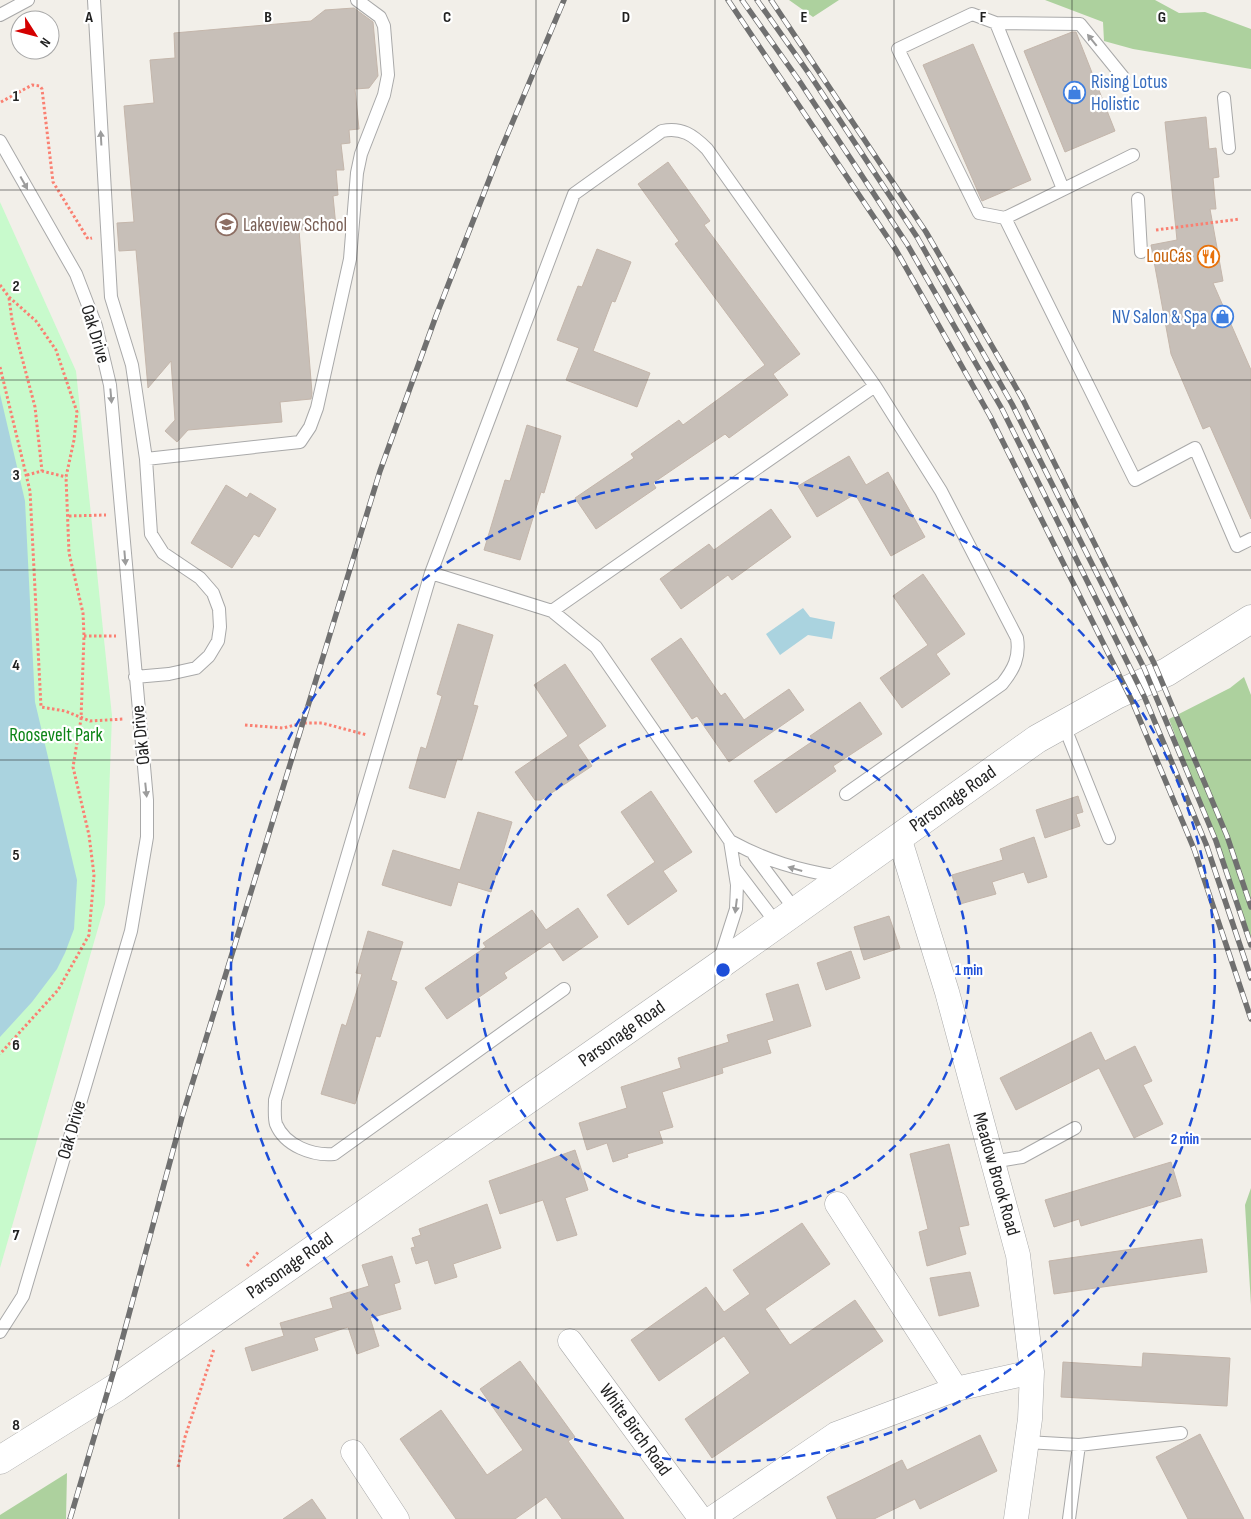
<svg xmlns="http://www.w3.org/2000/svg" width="1251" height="1519" font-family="'Sofia Sans Condensed',sans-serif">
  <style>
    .forest { fill: #add19e }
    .park { fill: #c8facc }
    .water { fill: #aad3df }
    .building { fill: #c7bfb8; stroke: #c4b6ab }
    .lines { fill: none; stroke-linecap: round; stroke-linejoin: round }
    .service-casing { stroke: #a9a9a9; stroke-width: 14 }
    .minor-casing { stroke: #a9a9a9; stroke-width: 25 }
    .tertiary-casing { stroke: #a9a9a9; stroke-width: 29 }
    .path { stroke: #fa8072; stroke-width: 3; stroke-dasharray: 2.5 2.5; stroke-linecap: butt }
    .service { stroke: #fff; stroke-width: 12 }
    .minor { stroke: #fff; stroke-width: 24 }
    .tertiary { stroke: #fff; stroke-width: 28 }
    .rail-casing { stroke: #707070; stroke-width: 5.5 }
    .rail { stroke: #fff; stroke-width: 4; stroke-dasharray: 11; stroke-linecap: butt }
    .oneway { fill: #9c9c9c }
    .grid { fill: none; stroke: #222; stroke-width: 1; stroke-opacity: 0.55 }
    .ring { fill: none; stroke: #1d4ed8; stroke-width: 2.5; stroke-dasharray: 9 6 }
    .labels { text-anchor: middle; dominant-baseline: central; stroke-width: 4.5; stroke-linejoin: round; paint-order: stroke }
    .shop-label { font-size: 19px; fill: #366cbe; stroke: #fff; text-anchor: start }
    .education-label { font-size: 19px; fill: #785e54; stroke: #fff; text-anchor: start }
    .food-label { font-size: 19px; fill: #c56008; stroke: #fff; text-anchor: end }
    .street-label { font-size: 19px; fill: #222; stroke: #fff }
    .park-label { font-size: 19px; fill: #0c8416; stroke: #fff }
    .grid-label { font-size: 16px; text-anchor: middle; font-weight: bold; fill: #222; stroke: #fff; stroke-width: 4.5; stroke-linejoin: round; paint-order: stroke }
    .centre { fill: #1d4ed8; stroke: #fff; stroke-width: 2.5 }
    .ring-label { font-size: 15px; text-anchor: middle; font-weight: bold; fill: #1d4ed8; stroke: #fff; stroke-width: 4.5; stroke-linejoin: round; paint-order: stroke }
  </style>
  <rect width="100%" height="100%" fill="#f2efe9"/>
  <path class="forest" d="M789,0h50l-26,17z
    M1045,0h110l24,13 26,-1 46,17v40l-118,-20 -29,-8 -1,-19z
    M1244,677l7,18v243l-82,-219 61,-31z
    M1251,1188v117l-6,-100z
    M67,1473l-1,46h-66v-4z"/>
  <path class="park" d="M0,202l76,169 36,345 -7,188 -105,364z"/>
  <path class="water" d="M0,394l25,107 10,201 42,178 -3,49 -9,24 -8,16 -25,33 -32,35z
    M803,608l7,9 25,5 -3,17 -24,-4 -28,20 -14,-21z"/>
  <path class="building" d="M354,8l19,14 5,54 -9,12 -14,1 4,40 -10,1 1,13 -9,1 3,26h-8l2,25 -5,1 3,31 -37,3 13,163 -1,6 -31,3 2,20 -94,8 -11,12 -12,-11 10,-11 -4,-59 -23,27 -12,-138 -17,1 -2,-28 17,-1 -10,-116 30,-3 -4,-43 25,-2 -1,-25 137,-12 14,-11z
    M1072,32h4l39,99 -50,21 -41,-101z
    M973,44l58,136 -49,21 -59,-136z
    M1206,117l3,32 7,-1 3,29 -6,1 3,31h-6l13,72 -10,2 38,87v149l-41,-93 -7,3 -32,-75 -20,-109 26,-5 -12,-118z
    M668,162l42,59 -6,4 96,129 -27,20 15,21 -59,43 -4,-4 -72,49 3,5 -60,41 -21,-31 59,-40 -3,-4 48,-34 4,5 82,-60 -90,-121 4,-3 -41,-57z
    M597,249l34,13 -16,40 -3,-1 -19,50 57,22 -13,34 -71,-27 13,-32 -22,-8 21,-54 4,1z
    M527,425l34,11 -17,57 -3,-1 -21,68 -36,-10 21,-70 5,1z
    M849,456l17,29 22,-13 37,65 -34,19 -36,-62 -38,23 -19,-31z
    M226,485l21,13 3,-5 26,16 -17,28 -5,-3 -22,34 -41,-25z
    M771,509l20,28 -59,43 -4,-5 -47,34 -21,-30 49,-35 5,6z
    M923,574l42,60 -29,20 14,20 -48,34 -22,-30 48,-33 -35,-49z
    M458,624l35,11 -20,70 5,1 -16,54 -5,-1 -12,39 -36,-10 12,-41 5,2 16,-53 -5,-2z
    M681,638l40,58 4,-3 19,27 45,-31 15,21 -75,52 -32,-46 -5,3 -41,-60z
    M565,664l41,62 -28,19 14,21 -51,34h-6l-20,-28 53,-36 -34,-51z
    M860,702l22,32 -49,32 3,5 -60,42 -22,-32 59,-40 -3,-5z
    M651,791l41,61 -29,19 14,20 -49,34 -21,-30 48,-33 -34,-50z
    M1078,796l5,16 -7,2 4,12 -35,12 -9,-28z
    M478,812l34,10 -21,70 -33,-10 -7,24 -69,-21 11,-35 67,20z
    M1034,837l13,40 -19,6 -4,-11 -32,10 4,12 -36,10 -8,-29 51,-15 -3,-11z
    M578,908l20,29 -35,24 -13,-19 -46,31 3,5 -60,41 -22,-31 61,-41 -3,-4 49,-33 14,20z
    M889,916l11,32 -36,12 -10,-33z
    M368,931l35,11 -12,38 6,2 -17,55 -4,-1 -21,68 -34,-10 21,-70 4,2 16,-52 -6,-1z
    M851,951l9,27 -34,12 -9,-27z
    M798,984l13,42 -44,14 4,13 -49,15 1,5 -61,19 11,35 -14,4 4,12 -36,11 1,3 -15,5 -6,-19 -20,7 -8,-27 48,-15 -6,-21 60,-19 -3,-10 51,-16 -2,-7 47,-14 -8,-27z
    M1091,1032l14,29 30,-15 17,35 -9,4 20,39 -29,14 -35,-70 -83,42 -16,-32z
    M949,1144l20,81 -10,2 7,27 -39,12 -8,-34 9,-3 -18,-75z
    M575,1150l13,40 -23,8 12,37 -20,6 -14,-41 -43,14 -11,-33z
    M1171,1162l10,34 -100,30 -2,-7 -25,8 -9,-27z
    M487,1204l14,44 -48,16 4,13 -22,7 -7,-24 -12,4 -5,-16 4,-1 -3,-9 9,-3 -2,-6z
    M802,1223l28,41 -65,45 25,36 65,-45 28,41 -171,117 -27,-39 65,-46 -26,-37 -65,45 -28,-41 75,-53 18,25 26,-18 -17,-24z
    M1202,1239l5,33 -153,22 -5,-33z
    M392,1256l8,26 -6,2 7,25 -31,9 9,28 -22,8 -9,-27 -34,11 4,12 -66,21 -7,-23 39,-12 -4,-13 53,-15 -3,-10 39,-12 -7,-21z
    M970,1272l9,34 -40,10 -9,-38z
    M1143,1353l87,5 -3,48 -166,-9 2,-35 79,5z
    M520,1361l55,76 -7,4 56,78h-62l-16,-22 -31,22h-59l-56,-80 41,-29 46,65 36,-25 -43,-61z
    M1200,1434l44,85h-56l-32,-62z
    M980,1435l17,36 -77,38 -5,-10 -41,20h-37l-10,-22 75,-37 5,10z
    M312,1499l14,20h-43z"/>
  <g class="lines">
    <defs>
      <path id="service" d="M94,0l17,297 21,68 14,94 5,75 12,19 37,25 13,15 6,16 1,18 -2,14 -9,15 -13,12 -27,6 -34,3
        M0,15l28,-15
        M996,23l67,166
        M1224,98l5,50
        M0,141l76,133 20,52 14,59 37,415v37l-16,94 -108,365 -23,36
        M1133,155l-128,63 130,262 60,-32 42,98 14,-7
        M1138,199l3,53
        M1005,218l-26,-5 -81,-164 74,-35 24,9 84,1 43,53
        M146,459l154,-17 10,-15 7,-19 33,-149 7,-86 4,-19 23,-59 4,-20 -4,-49 -4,-9 -23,-17
        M431,573l121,38 44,36 134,194 7,44 -1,24 -16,50
        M552,611l323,-225
        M1063,723l46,115
        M730,841c37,20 68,29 110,36
        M754,855l42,56
        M736,870l41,54
        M564,989l-230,165c-21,2 -49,-8 -58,-30 -2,-6 -1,-17 -1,-24l156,-527 143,-379 88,-63c20,-4 31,4 45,18l168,237 66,105 76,147c3,19 -3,31 -15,46l-156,110
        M992,1162l30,-5 53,-29
        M1026,1442l53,3 102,-12
        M1069,1519l10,-74"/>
      <path id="minor" d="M899,837l48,155 71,263 14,117 -2,47 -14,100
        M837,1204l119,185
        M570,1341l131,178
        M353,1452l44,67
        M711,1519l125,-85 120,-45 76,-17"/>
      <path id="tertiary" d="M0,1460l117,-73 600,-420 320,-228 79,-44 51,-23 84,-53"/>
    </defs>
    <use href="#service" class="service-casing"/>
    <use href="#minor" class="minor-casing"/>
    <use href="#tertiary" class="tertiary-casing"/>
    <path class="path" d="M1,102l31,-17 8,1 2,3 11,93 35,57 4,-1
      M1156,230l84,-11
      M0,285l9,12 27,24 20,29 21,62 -3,28 -8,37 3,76 14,60 1,23 -3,83 -8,48 16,68 5,40 -5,60 -31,55 -58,64
      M9,298l3,22 23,87 7,64
      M0,367l30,124 11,216 24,4 25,10 34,-2
      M27,475l15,-4 24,6
      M69,516l37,-1
      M84,636h32
      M245,725l38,3 20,-5h19l45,12
      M247,1266l12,-15
      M178,1467l7,-30 29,-88"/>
    <use href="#service" class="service"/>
    <use href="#minor" class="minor"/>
    <use href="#tertiary" class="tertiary"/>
    <defs>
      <path id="rail" d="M728,0l168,250 94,166 142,285 62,148 57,170
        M742,0l58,82 107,162 95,165 142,287 62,148 45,134
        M757,0l53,75 107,162 95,167 132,264 72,173 35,104
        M771,0l155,232 96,166 132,265 73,173 24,71
        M70,1519l44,-149 68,-253 198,-646 56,-155 64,-164 64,-152"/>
    </defs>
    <use href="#rail" class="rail-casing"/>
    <use href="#rail" class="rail"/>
  </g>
  <defs><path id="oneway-solid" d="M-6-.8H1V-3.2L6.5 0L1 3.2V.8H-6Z" transform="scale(1.25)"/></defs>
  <g class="oneway">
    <use href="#oneway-solid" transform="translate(1092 40) rotate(-129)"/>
    <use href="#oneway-solid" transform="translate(101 138) rotate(-93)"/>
    <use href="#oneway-solid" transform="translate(24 183) rotate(61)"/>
    <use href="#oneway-solid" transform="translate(111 396) rotate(85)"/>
    <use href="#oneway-solid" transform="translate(125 558) rotate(85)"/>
    <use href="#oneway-solid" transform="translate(146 790) rotate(84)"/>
    <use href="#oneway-solid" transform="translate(795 869) rotate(-164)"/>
    <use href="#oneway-solid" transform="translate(736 906) rotate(97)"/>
  </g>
  <path class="grid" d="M179,0v1519M357,0v1519M536,0v1519M715,0v1519M894,0v1519M1072,0v1519M0,190h1251M0,380h1251M0,570h1251M0,760h1251M0,949h1251M0,1139h1251M0,1329h1251"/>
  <g class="ring">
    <circle cx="723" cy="970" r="246"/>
    <circle cx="723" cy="970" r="492"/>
  </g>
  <defs>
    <symbol id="shop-ring" viewBox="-11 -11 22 22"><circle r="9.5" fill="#fff" stroke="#3f7fe0" stroke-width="1.5"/><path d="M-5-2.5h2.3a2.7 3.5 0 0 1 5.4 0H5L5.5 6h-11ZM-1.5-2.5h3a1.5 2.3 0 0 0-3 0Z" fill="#3f7fe0"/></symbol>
    <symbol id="school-ring" viewBox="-11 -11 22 22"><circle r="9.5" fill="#fff" stroke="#8d6e63" stroke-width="1.5"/><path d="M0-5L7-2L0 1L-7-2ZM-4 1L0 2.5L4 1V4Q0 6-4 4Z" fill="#8d6e63"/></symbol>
    <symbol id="restaurant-ring" viewBox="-11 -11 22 22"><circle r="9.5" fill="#fff" stroke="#e8710a" stroke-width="1.5"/><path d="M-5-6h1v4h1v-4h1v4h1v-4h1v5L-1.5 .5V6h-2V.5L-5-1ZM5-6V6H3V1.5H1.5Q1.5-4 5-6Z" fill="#e8710a"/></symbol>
  </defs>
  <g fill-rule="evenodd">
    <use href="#shop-ring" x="1062" y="80" width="25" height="25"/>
    <use href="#school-ring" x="214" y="212" width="25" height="25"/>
    <use href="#restaurant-ring" x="1196" y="244" width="25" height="25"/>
    <use href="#shop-ring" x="1210" y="304" width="25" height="25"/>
  </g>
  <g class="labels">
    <g class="shop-label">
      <text x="1091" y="82">Rising Lotus<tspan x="1091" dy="22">Holistic</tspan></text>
      <text x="1207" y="317" text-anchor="end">NV Salon &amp; Spa</text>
    </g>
    <g class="education-label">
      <text x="243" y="225">Lakeview School</text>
    </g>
    <g class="food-label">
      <text x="1192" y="256">LouCás</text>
    </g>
    <g class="street-label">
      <text transform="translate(95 334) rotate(73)">Oak Drive</text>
      <text transform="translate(141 735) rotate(-96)">Oak Drive</text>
      <text transform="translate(953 799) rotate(-35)">Parsonage Road</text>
      <text transform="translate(622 1034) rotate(-35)">Parsonage Road</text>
      <text transform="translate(72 1130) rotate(-74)">Oak Drive</text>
      <text transform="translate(996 1174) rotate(74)">Meadow Brook Road</text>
      <text transform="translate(290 1266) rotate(-35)">Parsonage Road</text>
      <text transform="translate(635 1430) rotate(54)">White Birch Road</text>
    </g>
    <g class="park-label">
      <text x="56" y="735">Roosevelt Park</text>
    </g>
  </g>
  <g class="grid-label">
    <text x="89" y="22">A</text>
    <text x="268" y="22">B</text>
    <text x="447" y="22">C</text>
    <text x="626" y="22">D</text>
    <text x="804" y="22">E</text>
    <text x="983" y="22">F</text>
    <text x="1162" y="22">G</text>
    <text x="16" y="101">1</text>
    <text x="16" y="291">2</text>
    <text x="16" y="480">3</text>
    <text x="16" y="670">4</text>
    <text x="16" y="860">5</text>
    <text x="16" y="1050">6</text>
    <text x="16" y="1240">7</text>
    <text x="16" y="1430">8</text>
  </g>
  <circle cx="723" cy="970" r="8" class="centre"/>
  <g class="ring-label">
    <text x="969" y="975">1 min</text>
    <text x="1185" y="1144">2 min</text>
  </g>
  <g transform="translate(35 35) rotate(126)"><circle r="24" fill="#ffffff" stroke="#a7a7a7"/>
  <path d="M0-4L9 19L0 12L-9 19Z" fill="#d40000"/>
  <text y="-8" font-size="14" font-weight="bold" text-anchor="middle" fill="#222222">N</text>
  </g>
</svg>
